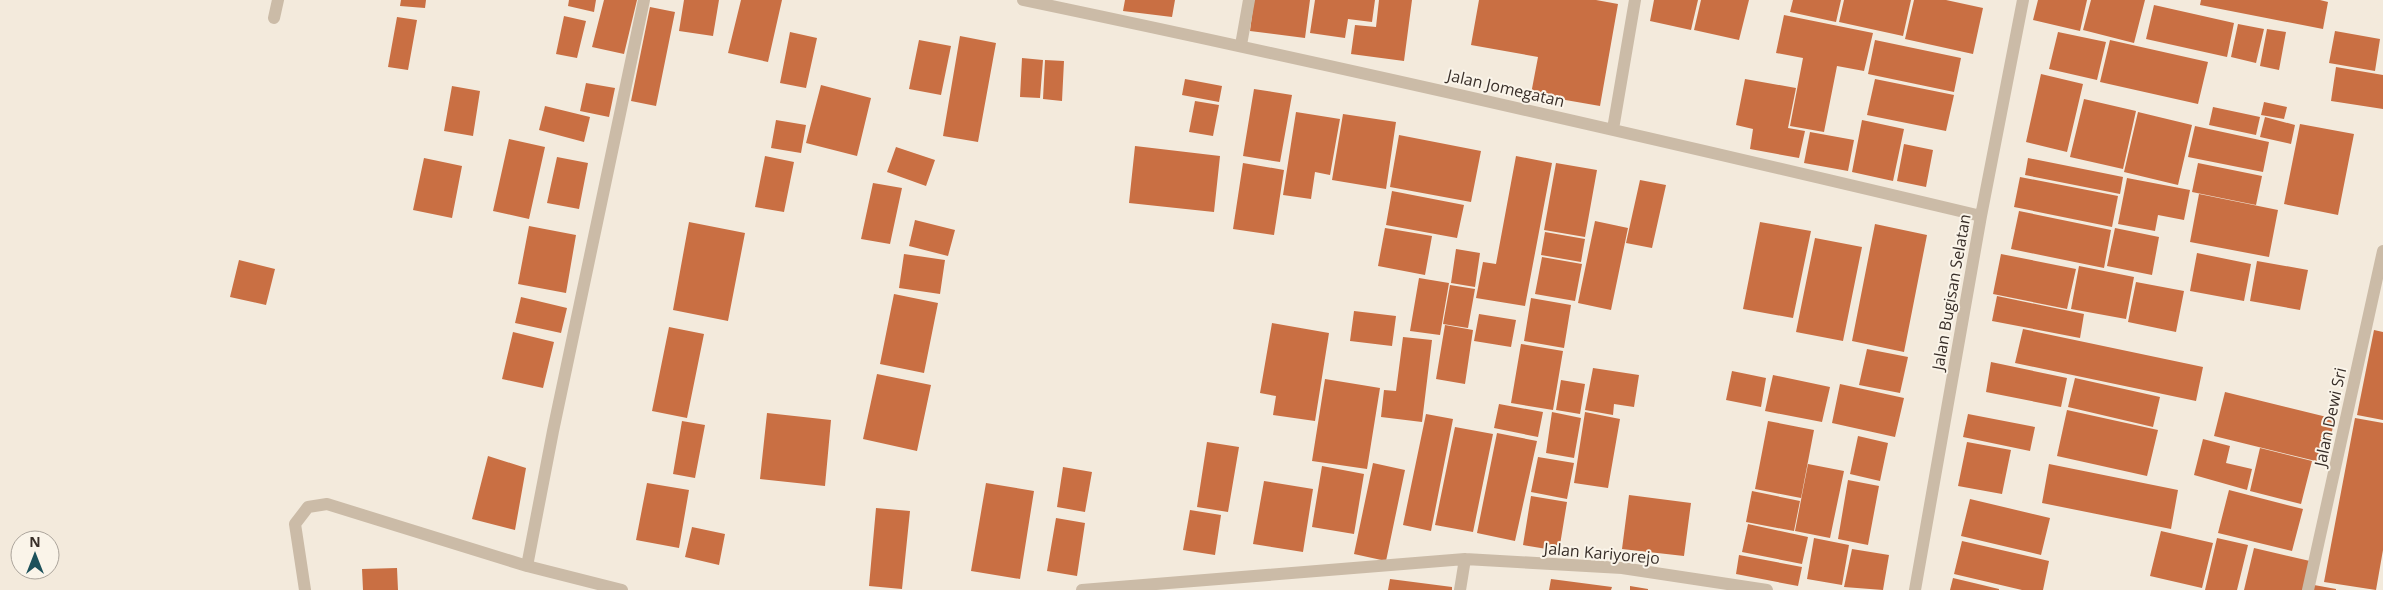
<svg xmlns="http://www.w3.org/2000/svg" width="2383" height="590" font-family="'Open Sans',sans-serif">
  <style>
    .building { fill: #c96f43 }
    .lines { fill: none; stroke-linecap: round; stroke-linejoin: round }
    .minor { stroke: #cbbba7; stroke-width: 12 }
    .labels { text-anchor: middle; dominant-baseline: central; stroke-width: 4; stroke-linejoin: round; paint-order: stroke }
    .street-label { font-size: 16px; fill: #382e28; stroke: #faf4e9 }
  </style>
  <rect width="100%" height="100%" fill="#f3eadc"/>
  <path class="building" d="M401,0h25l-1,8 -25,-2z
    M569,0h27l-2,12 -26,-6z
    M604,0h33l-13,54 -32,-7z
    M684,0h35l-6,36 -34,-5z
    M741,0h41l-14,62 -40,-9z
    M1125,0h50l-3,17 -49,-6z
    M1254,0h56l-5,38 -55,-7z
    M1315,0h60l-3,22 -24,-3 -3,19 -35,-5z
    M1379,0h33l-8,61 -53,-7 4,-29 21,2z
    M1479,0h117l22,4 -18,102 -69,-12 7,-37 -67,-12z
    M1654,0h44l-7,30 -41,-9z
    M1701,0h48l-10,40 -45,-10z
    M1793,0h48l-5,22 -46,-10z
    M1844,0h67l-8,36 -64,-14z
    M1914,0h32l37,8 -10,46 -68,-15z
    M2038,0h49l-7,31 -47,-11z
    M2091,0h54l-11,43 -51,-13z
    M2201,0h119l8,2 -5,27 -123,-24z
    M2154,5l80,18 -7,34 -81,-18z
    M650,7l25,5 -19,94 -25,-5z
    M1784,15l89,18 -9,38 -27,-5 -13,66 -34,-6 13,-68 -27,-5z
    M564,16l22,5 -9,37 -21,-4z
    M397,17l20,3 -9,50 -20,-3z
    M2238,24l26,5 -8,34 -25,-6z
    M2267,29l19,3 -7,38 -19,-4z
    M2335,31l45,8 -5,32 -46,-8z
    M790,32l27,6 -11,50 -26,-5z
    M2058,32l48,10 -9,38 -48,-11z
    M960,36l36,7 -18,99 -35,-6z
    M919,40l32,6 -10,49 -32,-6z
    M1875,40l86,18 -7,34 -86,-18z
    M2110,40l98,22 -10,42 -98,-22z
    M1022,58l21,2 -3,38 -20,-1z
    M1045,60l19,1 -2,40 -19,-2z
    M2336,67l47,8v34l-52,-8z
    M2041,74l42,10 -16,68 -41,-10z
    M1185,79l37,7 -3,16 -37,-7z
    M1745,79l51,9 -8,40 17,3 -6,27 -49,-9 3,-20 -17,-4z
    M1875,79l79,16 -8,36 -79,-16z
    M586,83l29,5 -6,29 -29,-6z
    M821,85l50,13 -14,58 -51,-13z
    M452,86l28,5 -7,45 -29,-5z
    M1254,89l38,6 -12,67 -37,-6z
    M2084,99l52,12 -13,58 -53,-12z
    M1195,101l24,4 -6,31 -24,-4z
    M2264,102l23,5 -3,12 -23,-4z
    M545,106l45,11 -6,25 -45,-12z
    M2213,107l47,10 -4,18 -47,-10z
    M1296,112l44,7 -10,56 -15,-3 -4,27 -28,-4z
    M2138,112l54,13 -14,60 -54,-13z
    M1343,114l53,8 -10,67 -54,-9z
    M2265,117l30,8 -4,19 -31,-7z
    M776,120l30,5 -5,28 -30,-5z
    M1862,120l42,9 -11,52 -41,-9z
    M2300,124l54,10 -16,81 -54,-11z
    M2195,126l74,16 -6,30 -75,-15z
    M1810,132l44,8 -6,31 -44,-8z
    M1399,135l82,16 -10,51 -81,-15z
    M509,139l36,8 -16,72 -36,-8z
    M1904,144l29,6 -7,37 -29,-6z
    M1135,146l85,10 -6,56 -85,-9z
    M896,147l39,13 -9,26 -39,-14z
    M765,156l29,6 -10,50 -29,-5z
    M1516,156l36,7 -27,143 -49,-8 7,-36 13,2z
    M557,157l31,6 -9,46 -32,-6z
    M424,158l38,8 -10,52 -39,-8z
    M2028,158l95,19 -3,17 -95,-19z
    M1243,163l41,7 -10,65 -41,-6z
    M1556,163l41,7 -12,67 -41,-7z
    M2198,163l64,13 -6,29 -64,-13z
    M2020,177l98,19 -6,31 -98,-20z
    M2127,178l63,12 -6,30 -26,-5 -3,16 -37,-7z
    M1640,180l26,5 -14,63 -26,-5z
    M873,183l29,5 -12,56 -29,-5z
    M1392,191l72,14 -7,33 -71,-13z
    M2199,194l79,16 -9,47 -79,-15z
    M2019,211l92,19 -7,38 -93,-19z
    M915,220l40,10 -7,26 -39,-10z
    M1595,221l33,7 -17,82 -33,-7z
    M689,222l56,11 -17,88 -55,-11z
    M1760,222l51,9 -18,87 -50,-9z
    M1875,224l52,11 -23,117 -52,-11z
    M529,226l47,9 -10,58 -48,-9z
    M1385,228l47,8 -7,39 -47,-9z
    M2115,228l44,9 -7,38 -45,-9z
    M1545,232l40,7 -4,23 -40,-7z
    M1815,238l47,9 -19,94 -47,-9z
    M1456,249l24,4 -5,34 -24,-4z
    M2197,253l54,11 -7,37 -54,-10z
    M904,254l41,6 -5,34 -41,-6z
    M2001,254l75,15 -9,40 -74,-15z
    M1542,257l40,7 -7,37 -40,-7z
    M239,260l36,9 -9,36 -36,-8z
    M2257,261l51,9 -8,40 -50,-9z
    M2079,266l55,11 -8,42 -55,-10z
    M1419,278l30,5 -9,52 -30,-4z
    M2136,282l48,9 -8,41 -48,-10z
    M1450,285l25,4 -7,39 -25,-4z
    M894,294l44,9 -14,70 -44,-9z
    M1997,296l87,18 -4,24 -88,-17z
    M521,297l46,11 -6,25 -46,-10z
    M1531,298l40,7 -7,43 -40,-7z
    M1354,311l42,5 -4,30 -42,-5z
    M1479,314l37,6 -5,27 -37,-6z
    M1272,323l57,10 -14,88 -42,-6 3,-19 -16,-3z
    M1445,325l28,5 -8,54 -29,-5z
    M669,327l35,7 -17,84 -35,-7z
    M2023,329l180,38 -7,34 -181,-38z
    M2374,330l9,2v88l-26,-5z
    M513,332l41,10 -11,46 -41,-9z
    M1403,337l29,3 -10,82 -41,-5 3,-27 12,1z
    M1521,344l42,7 -10,59 -42,-7z
    M1867,349l41,8 -8,36 -41,-8z
    M1991,362l76,16 -6,29 -75,-15z
    M1593,368l46,7 -5,32 -20,-3 -1,11 -28,-5z
    M1732,371l34,7 -5,29 -35,-7z
    M877,374l54,11 -14,66 -54,-12z
    M1773,375l57,12 -8,35 -57,-11z
    M2075,378l85,19 -7,30 -85,-20z
    M1325,379l55,9 -13,81 -55,-8z
    M1561,380l24,4 -5,30 -24,-4z
    M1840,384l64,14 -9,39 -63,-14z
    M2225,392l110,27 -11,44 -110,-27z
    M1499,404l44,8 -5,25 -44,-9z
    M2067,410l91,20 -11,46 -90,-20z
    M1552,412l29,6 -7,40 -28,-5z
    M1585,412l35,7 -12,69 -34,-5z
    M767,413l64,7 -6,66 -65,-7z
    M1426,414l27,5 -22,112 -28,-6z
    M1968,414l67,13 -5,24 -67,-14z
    M2355,418l28,5v127l-7,40 -52,-8z
    M682,421l23,4 -10,53 -22,-4z
    M1768,421l46,9 -13,68 -46,-9z
    M1455,427l38,7 -20,98 -38,-7z
    M1497,433l40,8 -22,100 -38,-8z
    M1858,436l30,7 -8,38 -30,-7z
    M2203,439l27,7 -4,17 26,6 -5,21 -53,-15z
    M1207,442l32,5 -11,65 -31,-5z
    M1967,442l44,8 -9,44 -44,-8z
    M2260,448l52,13 -11,43 -51,-13z
    M488,456l38,12 -11,62 -43,-11z
    M1538,457l36,6 -7,36 -36,-7z
    M1373,463l32,7 -19,91 -32,-7z
    M1808,464l36,7 -14,67 -35,-7z
    M2049,464l129,26 -7,39 -129,-26z
    M1322,466l42,8 -10,60 -42,-7z
    M1063,467l29,5 -7,40 -28,-5z
    M1848,480l31,6 -11,59 -30,-6z
    M1264,481l49,8 -10,63 -50,-8z
    M647,483l42,7 -10,58 -43,-8z
    M986,483l48,8 -14,88 -49,-8z
    M2229,490l74,19 -11,42 -74,-18z
    M1752,491l48,10 -6,30 -48,-9z
    M1629,495l62,8 -7,53 -62,-7z
    M1531,496l36,6 -8,49 -36,-6z
    M1970,499l80,19 -9,37 -80,-19z
    M876,508l34,3 -8,78 -33,-3z
    M1190,510l31,5 -6,40 -32,-5z
    M1056,518l29,5 -8,53 -30,-5z
    M1748,524l60,13 -6,27 -60,-12z
    M692,527l33,7 -6,31 -34,-8z
    M2161,531l52,12 -11,45 -52,-12z
    M1814,538l35,7 -7,40 -35,-6z
    M2217,538l31,7 -11,45h-32z
    M1962,541l87,20 -6,29h-21l-68,-16z
    M2254,548l56,13 -7,29h-59z
    M1852,549l37,6 -6,35 -39,-3z
    M1739,555l63,12 -4,19 -62,-12z
    M397,568l1,22h-35l-1,-21z
    M1953,578l46,11v1h-49z
    M1390,579l62,8v3h-64z
    M1551,579l61,8 -1,3h-62z
    M2314,585l22,4v1h-23z
    M1630,586l18,3v1h-18z"/>
  <g class="lines">
    <path class="minor" d="M1023,0c320,67 639,140 958,216
      M274,18l4,-18
      M1241,45l8,-45
      M1613,129l22,-129
      M527,566l26,-135 91,-431
      M305,590l-10,-66 13,-17 19,-3 200,62 95,24
      M1082,590l383,-31 157,9 145,22
      M1460,590l5,-31
      M1915,590l66,-374 42,-216
      M2308,590l75,-339"/>
  </g>
  <g class="labels">
    <g class="street-label">
      <text transform="translate(1506 88) rotate(13)">Jalan Jomegatan</text>
      <text transform="translate(1951 292) rotate(-80)">Jalan Bugisan Selatan</text>
      <text transform="translate(2330 417) rotate(-78)">Jalan Dewi Sri</text>
      <text transform="translate(1602 553) rotate(5)">Jalan Kariyorejo</text>
    </g>
  </g>
  <g transform="translate(35 555)"><circle r="24" fill="#faf4e9" stroke="#aca59c"/>
  <path d="M0-4L9 19L0 12L-9 19Z" fill="#1c515b"/>
  <text y="-8" font-size="14" font-weight="bold" text-anchor="middle" fill="#382e28">N</text>
  </g>
</svg>
